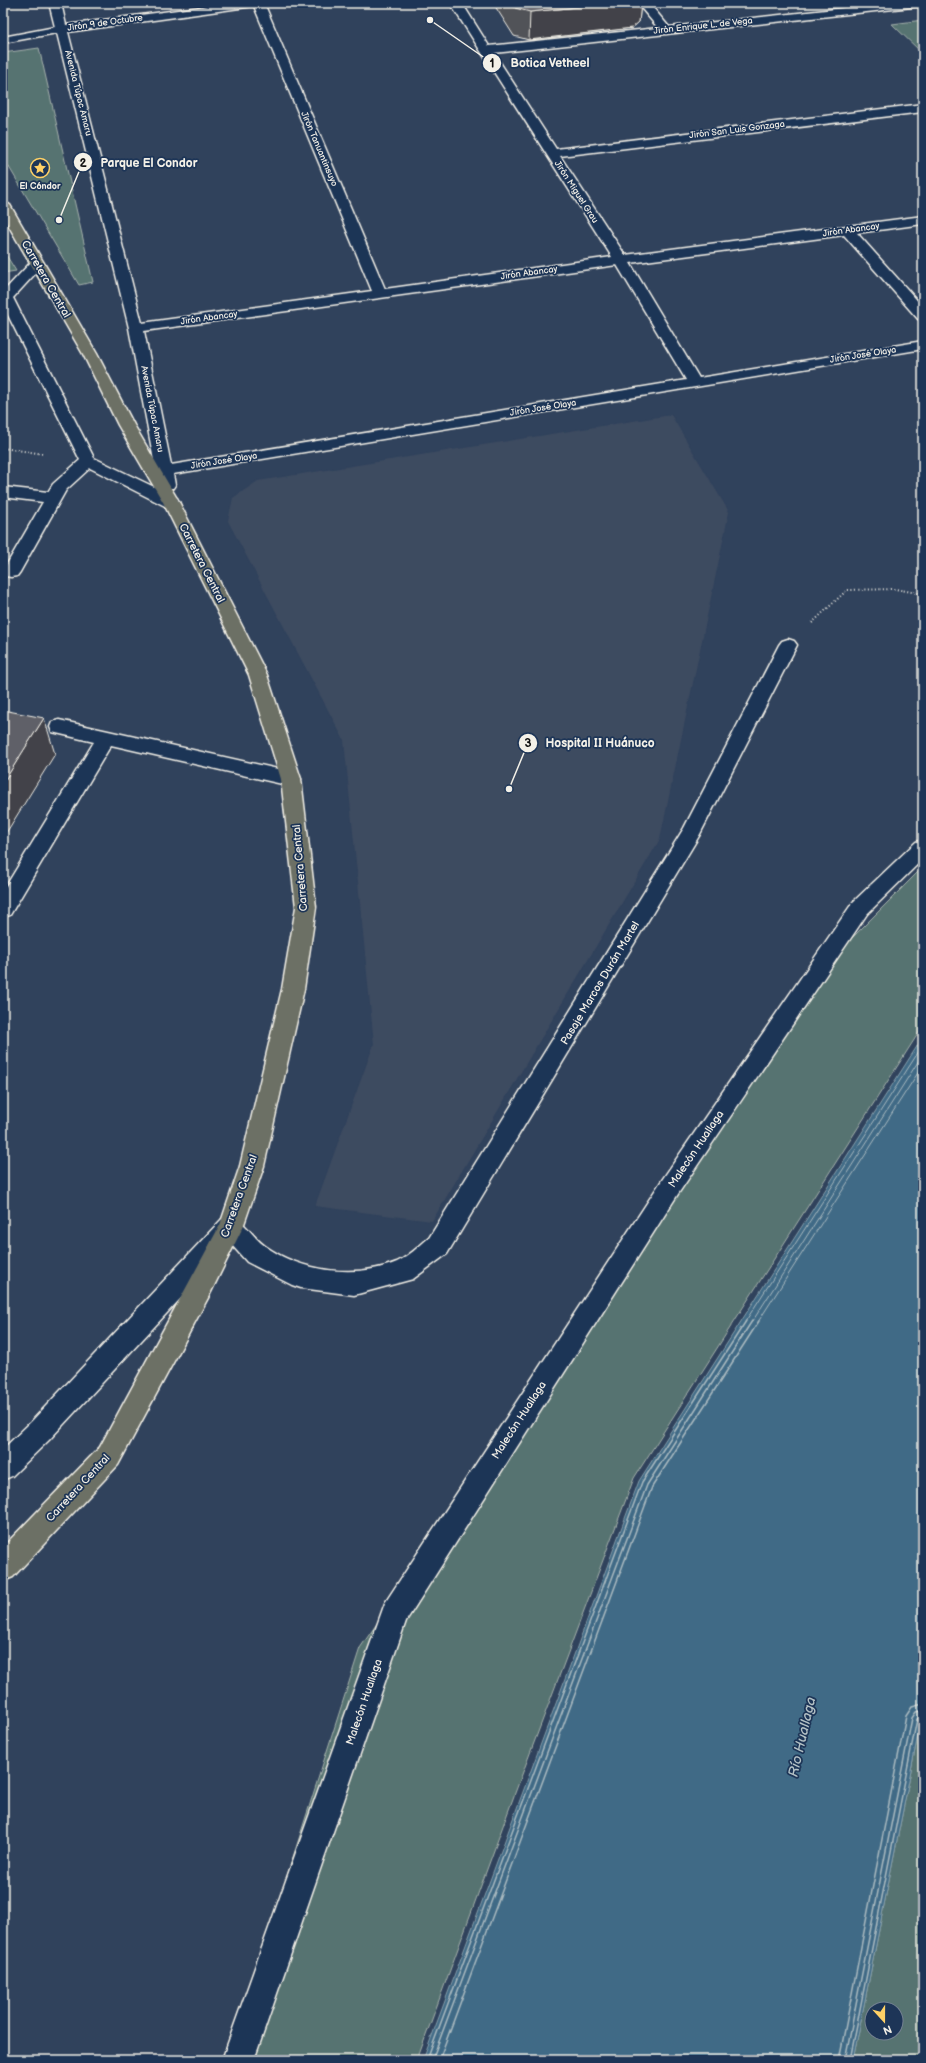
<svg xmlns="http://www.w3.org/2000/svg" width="926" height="2063" font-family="'Balsamiq Sans',sans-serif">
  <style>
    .built { fill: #3e4b60 }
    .green { fill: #577371; stroke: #a6b2ac; fill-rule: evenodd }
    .water { fill: #3f6a86; stroke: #87a0ad }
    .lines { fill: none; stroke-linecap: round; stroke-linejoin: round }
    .shore-far1 { stroke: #acbbc1; stroke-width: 1 }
    .shore { stroke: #acbbc1; stroke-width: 1.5 }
    .minor-casing { stroke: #f4f1e8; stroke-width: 3 }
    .highway-casing { stroke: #f4f1e8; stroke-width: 3 }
    .path { stroke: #f4f1e8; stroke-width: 2; stroke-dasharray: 1 2.5; stroke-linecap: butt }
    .minor { fill: #1d3557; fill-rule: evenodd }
    .highway { fill: #6c7065; fill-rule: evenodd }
    .wall { fill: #515359; stroke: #f4f1e8 }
    .shaded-wall { fill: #424349; stroke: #f4f1e8 }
    .building { fill: #5e6068; stroke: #f4f1e8 }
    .labels { text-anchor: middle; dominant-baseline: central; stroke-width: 3.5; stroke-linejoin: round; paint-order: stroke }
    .far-street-label { font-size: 9px; fill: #f4f1e8; stroke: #1d3557 }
    .far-poi-label { font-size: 9px; font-weight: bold; fill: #f4f1e8; stroke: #1d3557 }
    .street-label { font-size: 11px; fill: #f4f1e8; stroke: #1d3557 }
    .near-water-label { font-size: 14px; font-style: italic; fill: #b5c2c6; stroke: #1d3557 }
    .leader { fill: none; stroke: #f4f1e8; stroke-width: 1.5 }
    .callout-dot { fill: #f4f1e8; stroke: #1d3557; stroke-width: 1.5 }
    .mark-label { font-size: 12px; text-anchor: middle; font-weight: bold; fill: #111 }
    .callout-label { font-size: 12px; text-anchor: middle; font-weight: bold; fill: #f4f1e8; stroke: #1d3557; stroke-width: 3.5; stroke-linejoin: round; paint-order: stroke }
  </style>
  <rect width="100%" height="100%" fill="#30425c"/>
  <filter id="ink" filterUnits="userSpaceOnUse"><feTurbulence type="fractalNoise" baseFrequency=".025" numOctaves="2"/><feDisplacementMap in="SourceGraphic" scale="8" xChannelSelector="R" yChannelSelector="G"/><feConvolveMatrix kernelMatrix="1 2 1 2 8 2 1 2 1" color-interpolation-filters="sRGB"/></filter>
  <g filter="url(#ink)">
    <path class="built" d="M671,415l58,97 -69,327 -228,382 -117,-15 59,-162 -30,-304 -116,-219 5,-23 25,-17z"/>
    <path class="green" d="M923,20v34l-31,-30z
      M39,48l54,234 -14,3 -76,-128v-104z
      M3,250l13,21 -13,2z
      M923,867v159l-289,452 -119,315 -98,267h-189l132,-412 488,-706z
      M923,1710v350h-70zM872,2009h24v24h-24z"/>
    <path class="water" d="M923,1037v673l-70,350h-430l216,-579z"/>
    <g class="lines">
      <path class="shore-far1" d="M745,1322l178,-277
        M752,1322l171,-268
        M758,1322l165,-257"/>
      <path class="shore" d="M427,2060l215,-578 104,-161
        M432,2060l215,-575 105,-164
        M439,2060l213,-573 107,-166
        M839,2060l67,-344 6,-9 11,-3
        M845,2060l67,-342 4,-6 7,-2
        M850,2060l67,-341 6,-4"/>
      <defs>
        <path id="minor" d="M49,3h12l5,22 164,-22h34l121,286 227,-32 -162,-254h12l27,43 169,-18 -21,-25h12l20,24 221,-24h33v3h-2l-427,47 62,96 367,-45v8l-363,44 65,99 298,-39v8l-66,9 66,74v13l-5,-1 -74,-84 -214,28 69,115 224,-37v8l-750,125 2,11 -2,3h-12l-5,-17 -27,-143 -72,-295 -54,10v-6l52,-10zM254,6l118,285 -230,32 -74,-291zM617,265l69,115 -515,85 -27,-134z
          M37,260l5,1 2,3 -31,34 81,160 83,40 2,4 -2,4 -6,1 -6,-1 -75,-38 -24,22 -46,82 -3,4 -6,1 -6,-1 -2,-5 40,-69 -40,-5v-10l45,5 5,-8 27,-24 -77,-155v-13l29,-31z
          M788,639l6,2 3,4 -98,191 -252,418 -34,25 -59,16 -53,-7 -9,-3 -45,-23 -16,-18 -182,196 -37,36 -9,4v-31l28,-27 191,-203 9,-3c15,6 21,21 34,30 36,26 91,33 132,16 11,-5 22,-16 32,-24l255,-410 95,-183 3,-4z
          M59,720l232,52 7,2 3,5 -3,5 -7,2 -180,-41 -101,170 -7,2v-26l91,-149 -42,-10 -2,-5 2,-5z
          M923,840v19l-56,55 -189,280 -272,427 -152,439h-32l163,-457 277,-423 191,-278 63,-60z"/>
        <path id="highway" d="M3,201l7,4 87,149 37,71 45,77 88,173 34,104 15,128 -12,82 -40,177 -21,61 -34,69 -91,169 -105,112 -10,4v-34l97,-100 120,-222 20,-59 42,-177 14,-82 -15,-128 -32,-104 -86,-173 -45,-77 -35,-71 -80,-138z"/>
      </defs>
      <use href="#minor" class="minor-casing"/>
      <use href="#highway" class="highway-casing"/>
      <path class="path" d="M3,448l41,6
        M812,623l35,-33 48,-1 28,5"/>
      <use href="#minor" class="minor"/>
      <use href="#highway" class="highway"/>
    </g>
    <path class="wall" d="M493,3h148l-2,19 -7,6 -103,12 -15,-4z"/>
    <path class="shaded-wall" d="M616,3h25l-2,19 -7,6 -103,12 1,-28z
      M44,718l11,36 -52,84v-55z"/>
    <path class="building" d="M511,3h105l-86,9 -15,-4z
      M3,710l41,8 -41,65z"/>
  </g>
  <defs>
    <symbol id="sight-ring" viewBox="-11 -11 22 22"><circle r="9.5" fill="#1d3557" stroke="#ffd166" stroke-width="1.5"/><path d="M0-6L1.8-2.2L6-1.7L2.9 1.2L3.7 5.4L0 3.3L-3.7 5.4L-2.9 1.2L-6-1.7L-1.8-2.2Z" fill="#ffd166"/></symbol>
  </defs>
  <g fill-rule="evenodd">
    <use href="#sight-ring" x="29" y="157" width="22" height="22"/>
  </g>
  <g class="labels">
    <g class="far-street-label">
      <text transform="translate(105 23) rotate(-8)">Jirón 9 de Octubre</text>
      <text transform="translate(703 26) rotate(-6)">Jirón Enrique L. de Vega</text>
      <text transform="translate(78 93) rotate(76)">Avenida Túpac Amaru</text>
      <text transform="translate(737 130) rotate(-7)">Jirón San Luis Gonzaga</text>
      <text transform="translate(319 149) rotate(67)">Jirón Tanuantinsuyo</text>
      <text transform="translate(576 192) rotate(57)">Jirón Miguel Grau</text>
      <text transform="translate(851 230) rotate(-8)">Jirón Abancay</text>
      <text transform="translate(529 273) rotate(-8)">Jirón Abancay</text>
      <text transform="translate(209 318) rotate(-8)">Jirón Abancay</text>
      <text transform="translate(863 355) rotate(-9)">Jirón José Olaya</text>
      <text transform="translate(543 408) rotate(-9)">Jirón José Olaya</text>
      <text transform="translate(152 409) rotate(79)">Avenida Túpac Amaru</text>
      <text transform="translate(224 461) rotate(-9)">Jirón José Olaya</text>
    </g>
    <g class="far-poi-label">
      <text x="40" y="186">El Cóndor</text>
    </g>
    <g class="street-label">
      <text transform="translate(46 279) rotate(60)">Carretera Central</text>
      <text transform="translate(202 563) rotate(63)">Carretera Central</text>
      <text transform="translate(300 868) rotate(-95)">Carretera Central</text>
      <text transform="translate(600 983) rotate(-59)">Pasaje Marcos Durán Martel</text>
      <text transform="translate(696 1149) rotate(-56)">Malecón Huallaga</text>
      <text transform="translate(239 1196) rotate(-70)">Carretera Central</text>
      <text transform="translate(519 1420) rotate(-57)">Malecón Huallaga</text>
      <text transform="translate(78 1488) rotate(-47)">Carretera Central</text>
      <text transform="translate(364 1702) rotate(-71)">Malecón Huallaga</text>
    </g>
    <g class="near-water-label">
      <text transform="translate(802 1737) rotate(-77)">Río Huallaga</text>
    </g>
  </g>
  <path class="leader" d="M430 20L492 63M59 220L83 162M509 789L528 743"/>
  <g class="callout-dot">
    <circle cx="430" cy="20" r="4"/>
    <circle cx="59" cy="220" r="4"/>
    <circle cx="509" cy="789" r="4"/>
    <circle cx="492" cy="63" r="10"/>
    <circle cx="83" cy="162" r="10"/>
    <circle cx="528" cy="743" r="10"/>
  </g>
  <g class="mark-label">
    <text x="492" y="67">1</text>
    <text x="83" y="167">2</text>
    <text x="528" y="747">3</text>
  </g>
  <g class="callout-label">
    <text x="550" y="67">Botica Vetheel</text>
    <text x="149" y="167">Parque El Condor</text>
    <text x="600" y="747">Hospital II Huánuco</text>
  </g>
  <rect width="926" height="2063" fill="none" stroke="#1d3557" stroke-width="16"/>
  <rect x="8" y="8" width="910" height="2047" fill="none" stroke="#f4f1e8" stroke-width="1.5" filter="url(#ink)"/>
  <g transform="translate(884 2021) rotate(159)"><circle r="19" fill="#1d3557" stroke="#738091"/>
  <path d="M0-3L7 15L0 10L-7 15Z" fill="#ffd166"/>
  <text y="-6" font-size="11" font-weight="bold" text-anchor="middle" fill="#f4f1e8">N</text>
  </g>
</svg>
